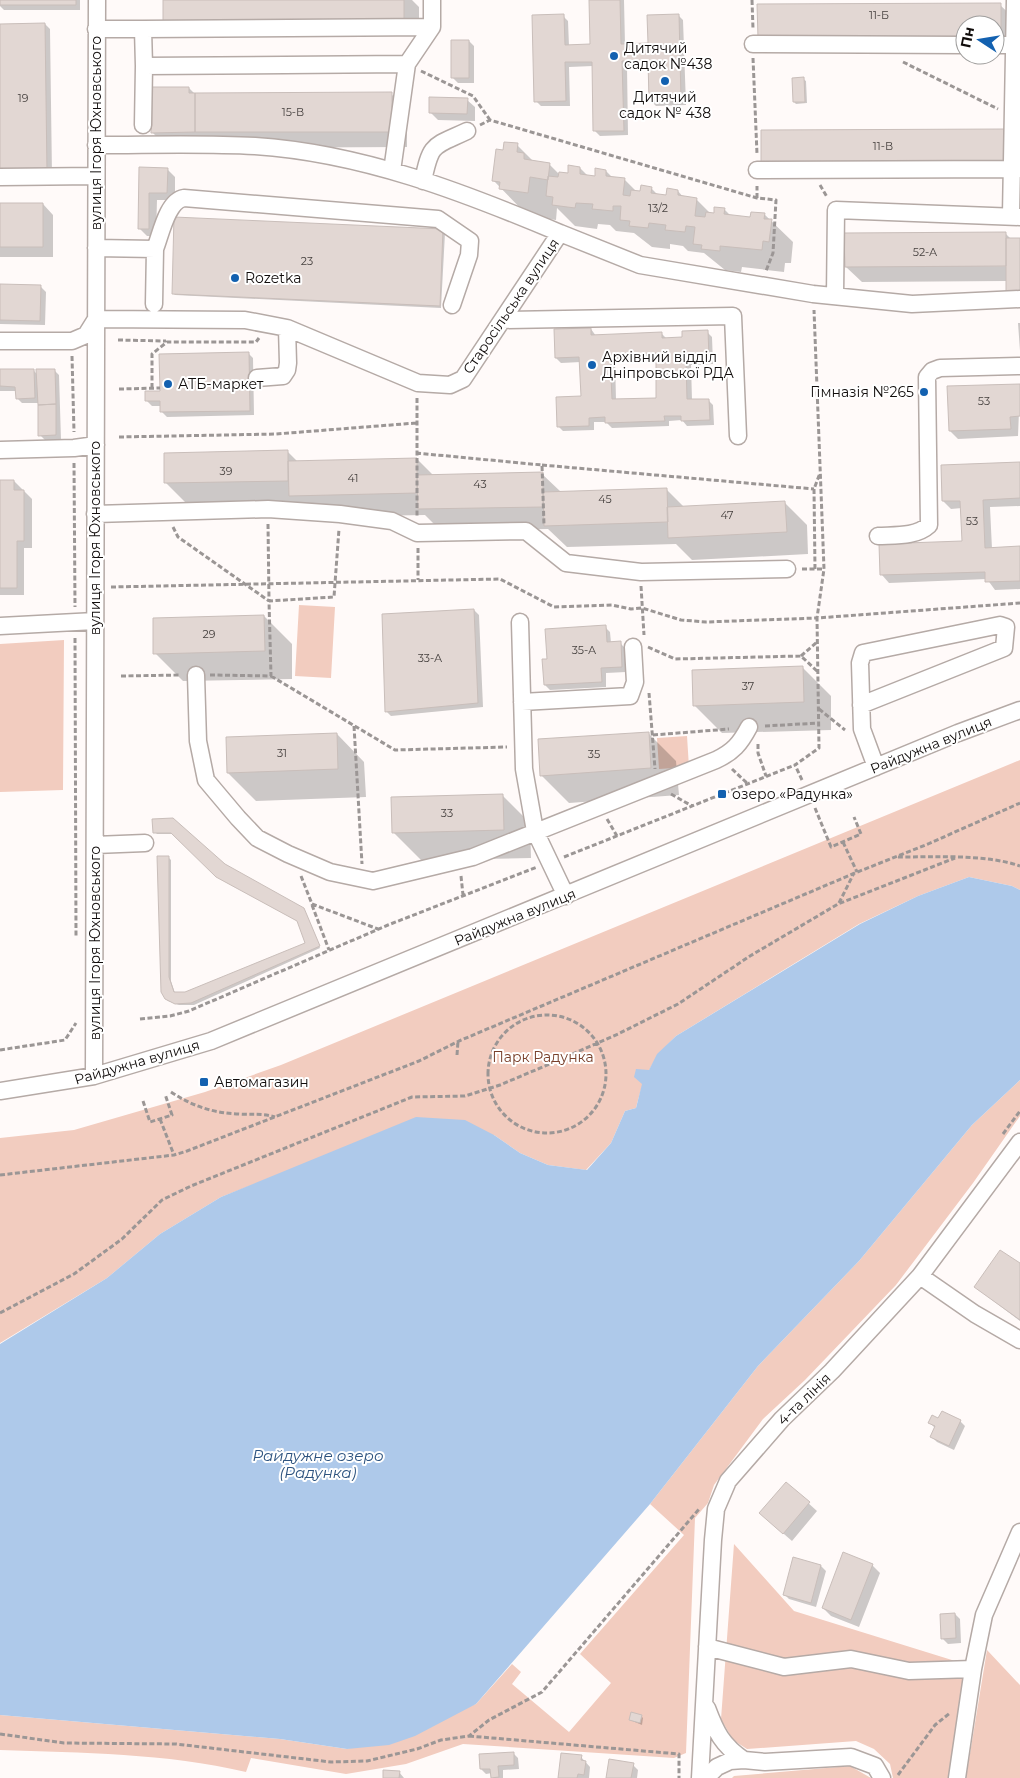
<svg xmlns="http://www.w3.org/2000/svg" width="1020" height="1778" font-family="Montserrat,sans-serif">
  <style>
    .green { fill: #f2ccbf }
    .water { fill: #aec9ea }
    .shadow { fill: #0003; fill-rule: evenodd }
    .building { fill: #e2d7d3; stroke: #c9beba; fill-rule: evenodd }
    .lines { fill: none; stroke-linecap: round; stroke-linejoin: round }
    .minor-casing { stroke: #b5aaa6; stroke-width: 19 }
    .path { stroke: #9b9695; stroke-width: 3; stroke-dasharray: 5 2.5; stroke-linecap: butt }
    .minor { stroke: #fff; stroke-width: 16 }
    .poi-dot { fill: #1361b0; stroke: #fff; stroke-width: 2 }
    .labels { text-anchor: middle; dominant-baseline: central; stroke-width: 4; stroke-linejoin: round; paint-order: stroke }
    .number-label { font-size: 11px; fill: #443f3d }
    .poi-label { font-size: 14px; fill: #100c0b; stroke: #fff; text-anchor: start }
    .street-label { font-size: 14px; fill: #100c0b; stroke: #fff }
    .park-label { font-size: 14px; fill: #79402b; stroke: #fff }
    .water-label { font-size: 15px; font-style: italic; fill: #2d537f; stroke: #fff }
  </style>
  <rect width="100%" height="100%" fill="#fffaf9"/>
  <path class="green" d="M299,605l36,2 -4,71 -36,-2z
    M64,640l-1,150 -63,2v-148z
    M687,736l2,31 -30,2 -2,-31z
    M1020,760v130l-8,-4 -43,-9 -51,19 -59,28 -183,112c-24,23 -32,40 -40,72l-11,3 -14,32 -25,27 -38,-5 -28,-12 -26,-18 -190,30 -83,32 -61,37 -53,44 -107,65v-205l74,-8 131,-38 76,-27z
    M1020,1080v36l-47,67 -77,102 -91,95 -42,39 -49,66 -6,18 -13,15 -9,235 -12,5 -211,-14 -57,20 -60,10 -95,-16 -5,14c-80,-19 -164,-19 -246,-22v-35l280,24 67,10 129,-45 36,-40 9,8 -9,12 57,48 42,-49 -31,-29 104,-119 -34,-31 108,-138 101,-105 113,-136z
    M734,1544l60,67 174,54 -19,113h-56l-3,-14 -16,-15 -18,-8 -109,8 -14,-9 -12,-21z
    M987,1650l33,35v93h-54z
    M850,1766l21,12h-139l2,-2z"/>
  <path class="water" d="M969,877l43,9 8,4v190l-48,45 -113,136 -101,105 -108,138 -174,200 -61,32 -26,9 -42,4 -67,-10 -280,-24v-371l107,-66 53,-44 61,-37 195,-80 49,3 29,15 26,18 28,12 39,5 24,-27 14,-32 11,-3 6,-24 -8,-7 2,-8 13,1 8,-16 19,-18 184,-112 58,-28z"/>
  <path class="shadow" d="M0,0h80v10h-76l-4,-4z
    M164,0h248l7,7v27l-239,3 -16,-16z
    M590,0h34l1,45 25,-1 28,-29 5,5 3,85 -30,1 -5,-5 -1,-36 -23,1 1,69 -28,1 -5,-5 -2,-65 -24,1 1,39h-29l-5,-5 27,-85 5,5 1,25 22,-1z
    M1000,5l16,15v32h-21v-27h-30v27l-191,1 -15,-16z
    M45,24l5,5 2,147 -52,-60v-91z
    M469,41l5,5v37h-16l-5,-5z
    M803,79l3,2 1,22 -11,1 -2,-2z
    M189,88l5,5 197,1 16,15v38l-195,1 -55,-11 -5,-5z
    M467,100l8,7v14l-37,-1 -8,-8z
    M1004,130l16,16v60l-2,-3 -1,-26 -239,1 -15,-16z
    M517,145l17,17 15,2 10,10 10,1 11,-7 8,8 8,1 10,-6 7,7 11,1 13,13 14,-4 7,7 10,1 10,-5 6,7 12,1 15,15 13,-5 7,7 21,2 12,-4 29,28 -2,21h-6l-1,9 -42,-5 -1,5 -16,-2 -21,-17 -16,-2 -5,-5 -13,-2v5l-18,-2 -18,-14 -18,-2 -6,-6 -12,-1 -1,5 -22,-3 -18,-18 -1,12 -28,-4 -35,-36 11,-29z
    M140,169h27l8,8v23h-18l-1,36h-9l-8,-8z
    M0,204h43l10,11v42h-53z
    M442,230l3,3 -4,75 -266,-13 -2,-2z
    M1005,233l7,7 8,-1 -13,42 -145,1 -16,-15z
    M0,286l41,1 5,5 -1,33 -45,-1z
    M1018,323h2v28z
    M591,329l5,7 66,-2 5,5 17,-1 23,-6 5,5 1,27 -22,1 1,35h16l5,5 1,20 -27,1 -5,-6 -13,1v5l-57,2 -6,-6h-12v8l-31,1 -5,-5 24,-29 -1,-35 -20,1 -5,-5zM657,358l1,41 -42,1 -1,-41z
    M248,353l5,5 1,57 -87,2 -5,-5 -1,-6h-9l-5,-5z
    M0,370h33l5,5 16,-5 5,5 2,65h-16l-5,-5 -1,-32h-17l-5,-5v-7h-17z
    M1020,385l-2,51 -60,3 -8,-8z
    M287,451l11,11 119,-3 17,17 108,-2 19,18 105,-3 19,19 100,-5 22,22 1,29 -116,6 -16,-16 -109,3 -19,-18 -107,2 -16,-16 -113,2 -15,-15 -109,3 -22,-22z
    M1020,463v43l-30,1 2,42 28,-1v41l-25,1 -8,-11 -98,4 -7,-8 -1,-30 82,-3 -1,-34 -11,1 -8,-8z
    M0,481h14l18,18v49h-8v47h-24z
    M474,610l5,5 4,92 -92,9 -5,-5z
    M264,616l28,28v35l-109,2 -28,-28z
    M605,627l5,5 1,11h9l5,5 1,24 -20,1v14l-56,3 -5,-5 3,-25z
    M803,668l28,28v34l-109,3 -28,-28z
    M648,733l28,28 3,34 -110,8 -28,-28z
    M337,734l27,28 2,35 -110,4 -28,-28z
    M502,795l28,28 1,35 -110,2 -28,-28z
    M173,820l52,45 78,44 17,39 -126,57h-15l-11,-4 -2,-2 3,-141 2,2v121l4,12h11l121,-49 -8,-22 -80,-44 -44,-44h-18l-2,-2z
    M1020,1265v56l-45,-34z
    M939,1420l21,1 5,5 -11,24 -17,-8 -5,-5 3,-9 -5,-5z
    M786,1483l31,28 -25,30 -23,-20z
    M872,1565l8,8 -21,54 -28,-11 -8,-8z
    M821,1566l5,5 -10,36 -27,-8 -5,-5z
    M955,1614l5,5 1,24 -13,1 -5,-5z
    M641,1716l2,2 -1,7 -12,-5z
    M513,1753l5,5 1,11 -16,1v8h-10l-1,-5 -6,1 -5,-5z
    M581,1757l9,10 -1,11h-30z
    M633,1765l5,5 -1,8h-30z
    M399,1772l5,6h-20z"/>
  <path class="building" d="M0,0h76v5h-76z
    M163,0h241v19l-241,3z
    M589,0h31l1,44 27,-1 -1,-28 32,-1 2,86 -32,1 -1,-41 -26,1 2,70h-31l-1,-69h-27l1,39 -32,1 -2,-87 32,-1 1,31 25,-1z
    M1001,3v34h-6v-12h-30v12l-207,1 -1,-34z
    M45,23l2,149h-47v-148z
    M451,40h18v38h-18z
    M804,77l1,25h-12l-1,-24z
    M151,87h38v6h6v39l-44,1z
    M392,92v40h-197v-39z
    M429,97l39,1 -1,16 -38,-1z
    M1004,129l1,33 -244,1v-33z
    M504,142l14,1 -1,9 7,1v6l26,4 -2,17 -18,-3 -2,16 -29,-4 1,-7 -8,-1 4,-32 7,1z
    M568,165l12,2v7l15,2v-8l11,2v6l19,2 -2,17 7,1 1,-6 9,1 1,-6 11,2 -1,6 15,2 1,-7 11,2v5l19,3 -2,18 10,1 1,-5 8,1v-6l11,1 -1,6 26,3 1,-5 14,1 -1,6h8l-3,23 -6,-1 -1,9 -42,-4v5l-19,-2 1,-4 -9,-1 2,-17 -9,-1 -1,6 -20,-2 1,-5 -17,-2 -1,5 -19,-2 1,-5 -10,-1 1,-14h-8v5l-21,-2 1,-5 -17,-1 -1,5 -23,-3 1,-8 -7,-1 2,-20 10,1 1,-5 9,1z
    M139,167l29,1 -1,25h-18v36h-11z
    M0,203h43v44h-43z
    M174,217l269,12 -3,77 -268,-12z
    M1006,232v34l-161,1 -1,-34z
    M1006,238h14v55h-14z
    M0,284l41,1 -1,36 -40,-1z
    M591,328v7l71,-3v6l20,-1v-6l26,-1 1,29 -23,1 1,39h22l1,21 -29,1v-5h-17l1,5 -60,2v-6l-16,1v8l-32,1 -1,-30 25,-1 -2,-39 -24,1 -1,-29zM656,353v45l-44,1 -2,-44z
    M249,352l1,59 -90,1v-11h-15v-10h15l-1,-37z
    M0,369h34l1,29 -19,1 -1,-12 -15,-1z
    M36,369h19l1,35 -18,1z
    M1020,384v32l-10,1 1,12 -62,2 -2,-45z
    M56,404v31l-18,1v-31z
    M288,450v31l-124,2v-30z
    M417,458v35l-128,3 -1,-35z
    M1020,462v36l-37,2 2,48 35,-2v35l-35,1v-10l-105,3 -1,-31 83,-3 -2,-40h-18l-1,-36z
    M543,472v35l-125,2 -1,-34z
    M0,480h14v10h10v51h-7v47h-17z
    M667,488l1,34 -124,4 -1,-34z
    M785,501l2,31 -119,6 -1,-31z
    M474,609l4,94 -93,9 -3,-98z
    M264,615l1,36 -112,3v-36z
    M606,625l1,17 14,-1 1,26 -21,1 1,14 -58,3 -2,-26h5l-2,-30z
    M803,666l1,36 -111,4 -1,-36z
    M649,732l2,36 -111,8 -2,-37z
    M337,733l1,36 -111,4 -1,-36z
    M503,794l1,36 -112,3 -1,-36z
    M173,818l52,46 79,44 16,38 -129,57 -16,1 -10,-5 -4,-7 -4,-136h12v121l5,15h11l120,-49 -8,-22 -81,-44 -45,-44h-18l-1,-14z
    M1000,1250l20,13v57l-46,-33z
    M942,1411l19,9 -12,26 -19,-9 5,-11 -7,-3 4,-8 6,3z
    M786,1482l24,20 -27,32 -24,-21z
    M843,1552l30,12 -22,56 -29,-12z
    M793,1557l28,8 -10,38 -28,-8z
    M955,1613l1,25 -15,1 -1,-25z
    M631,1712l11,3 -2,8 -11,-3z
    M514,1752v13l-16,1 1,11 -8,1 -1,-9h-10l-1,-15z
    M561,1753l21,2 -1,5 5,1 -2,14 -6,-1 -1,4h-19z
    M609,1759l25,4 -3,15h-25z
    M383,1770l17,1 -1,7h-16z"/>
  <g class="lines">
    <defs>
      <path id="minor" d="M96,29h47l1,37 263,-2
        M143,29l289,-2
        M753,44l212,1
        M995,45h19
        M143,125l1,-59
        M96,145c53,0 107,-2 159,1 107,7 208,46 305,87
        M757,170l263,-1
        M392,171l15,-107 25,-37v-27
        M0,177l96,-1
        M423,181c8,-39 10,-34 44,-50
        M1011,215l4,-215
        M96,248l59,1 -1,55
        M155,249c6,-15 12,-48 29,-51l254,21 32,22 -1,14 -17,50
        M835,296l1,-86 184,7
        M96,319l149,1 42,8 131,55 32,2 13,-6 97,-146 80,32 173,29 99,10 108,-5
        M502,320l231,-4 5,120
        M0,341h72l14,-6 10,-16
        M257,378l26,-2 4,-6 1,-7 -1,-35
        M0,450l74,-2 22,-3
        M95,514l173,-5 72,5 52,7 25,12 109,-2 40,32 75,9 146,-3
        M878,536c17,-1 38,1 51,-11l-2,-148 5,-6 8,-3 80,-2
        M520,622l4,147 11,62 31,65
        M0,626l95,-5
        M196,675l2,66 8,39 32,38 19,20 31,16 42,18 43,9 100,-24 243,-97c17,-8 24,-16 33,-33
        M522,702l108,-6 5,-14 -2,-35
        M861,705l143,-57 2,-21 -6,-2 -137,28 -3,10 2,66 14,38
        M95,845l50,-2
        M94,1076l3,-1076
        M0,1091l94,-15 117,-35 747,-308 62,-23
        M920,1276l55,38 45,26
        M707,1647l77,20 67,-8 58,12 64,-2
        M707,1708c9,24 15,37 37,52
        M700,1778l13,-238 3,-31 12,-28 54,-62 50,-48 88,-95 100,-134
        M706,1778l11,-11 13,-6 14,-1 21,2 86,-5 24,9 7,12
        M957,1778l16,-109 11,-54 36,-83"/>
    </defs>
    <use href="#minor" class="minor-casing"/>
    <path class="path" d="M752,0l1,29
      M753,58l4,96
      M903,62l95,47
      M421,71l52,25 17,24
      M480,125l10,-5 267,78 19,2 -3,53 -7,18
      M820,185l7,12
      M757,198v-12
      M118,340l48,1
      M72,356l2,76
      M152,388v-34l15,-12h89l3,-4
      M119,389l41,-1
      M417,398v119
      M119,437l157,-3 140,-11
      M416,453l126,12 2,60
      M74,463l1,144
      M542,465l272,24
      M268,524l1,76
      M173,527l5,10 91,64
      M418,548v32
      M802,569h22
      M815,569l-1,-80 6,-16
      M641,586l3,49
      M111,587l389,-8 54,28 58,-2 19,4 11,-1 39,12 25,2 111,-4 7,-49 -10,-259
      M75,638l1,299
      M648,647l27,12 126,-3 17,16
      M801,656l16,-14
      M210,675l61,1 -2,-75 65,-4 5,-68
      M121,676l60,-1
      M271,676l124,74 112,-3
      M649,693l6,76
      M819,709l26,21
      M354,726l8,138
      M765,726l54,-3
      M653,735l76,-6
      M758,744v9l8,23
      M732,769l16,15
      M802,780l-7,-15 24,-17 -2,-130 203,-15
      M671,794l21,12
      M815,808l16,39 30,-13 -7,-17
      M607,819l10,17
      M843,842l14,30
      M564,857l231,-92
      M898,857c37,0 88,-3 122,9
      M301,876l11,28 66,25
      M461,876l2,19
      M839,903l15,-30
      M312,905l17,45
      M488 1074a59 59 0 1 1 118 0a59 59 0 1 1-118 0Z
      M140,1019l30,-3 19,-5 199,-86 149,-58
      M0,1050l65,-10 11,-17
      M457,1055l1,-14
      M171,1092c21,14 42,21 68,22 13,1 23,-1 36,3
      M143,1101l7,21 22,-7 -7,-21
      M160,1119l14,36
      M1003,1134l17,-23
      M0,1175l174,-20 13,-4 232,-90 40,-20 396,-168 73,-29 92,-41
      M0,1313l74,-39 48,-35 40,-39 29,-14 221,-89 53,-1 35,-11 52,-22 66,-29 60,-30 72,-48 88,-52 117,-46
      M0,1734l64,9 112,1 155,18 36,-1 50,-12 24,-9 28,-4 20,-16 53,-28 158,-184
      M469,1736l210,18v24
      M898,1775l37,-50 15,-12"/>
    <use href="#minor" class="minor"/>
  </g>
  <g class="poi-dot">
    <circle cx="614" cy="56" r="5"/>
    <circle cx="665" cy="81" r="5"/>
    <circle cx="235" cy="278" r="5"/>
    <circle cx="592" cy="365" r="5"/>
    <circle cx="168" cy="384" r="5"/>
    <circle cx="924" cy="392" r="5"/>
    <rect x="717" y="789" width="10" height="10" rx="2.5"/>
    <rect x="199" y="1077" width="10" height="10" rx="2.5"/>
  </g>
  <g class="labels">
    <g class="number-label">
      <text x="879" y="15">11-Б</text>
      <text x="23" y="98">19</text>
      <text x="293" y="112">15-В</text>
      <text x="883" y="146">11-В</text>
      <text x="658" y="208">13/2</text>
      <text x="925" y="252">52-А</text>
      <text x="307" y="261">23</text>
      <text x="984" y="401">53</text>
      <text x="226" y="471">39</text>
      <text x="353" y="478">41</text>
      <text x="480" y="484">43</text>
      <text x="605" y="499">45</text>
      <text x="727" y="515">47</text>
      <text x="972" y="521">53</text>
      <text x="209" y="634">29</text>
      <text x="584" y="650">35-А</text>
      <text x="430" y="658">33-А</text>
      <text x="748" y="686">37</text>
      <text x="282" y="753">31</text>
      <text x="594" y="754">35</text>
      <text x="447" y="813">33</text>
    </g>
    <g class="poi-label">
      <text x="624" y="48">Дитячий<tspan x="624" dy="16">садок №438</tspan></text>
      <text x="665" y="97" text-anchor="middle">Дитячий<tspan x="665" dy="16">садок № 438</tspan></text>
      <text x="245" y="278">Rozetka</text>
      <text x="602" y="357">Архівний відділ<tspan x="602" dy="16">Дніпровської РДА</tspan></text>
      <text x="178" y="384">АТБ-маркет</text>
      <text x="914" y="392" text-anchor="end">Гімназія №265</text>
      <text x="732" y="794">озеро «Радунка»</text>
      <text x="214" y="1082">Автомагазин</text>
    </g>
    <g class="street-label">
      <text transform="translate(96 133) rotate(-90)">вулиця Ігоря Юхновського</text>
      <text transform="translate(511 306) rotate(-56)">Старосільська вулиця</text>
      <text transform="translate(95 538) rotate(-90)">вулиця Ігоря Юхновського</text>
      <text transform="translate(931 745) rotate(-22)">Райдужна вулиця</text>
      <text transform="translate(515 917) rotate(-22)">Райдужна вулиця</text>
      <text transform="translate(95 943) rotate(-90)">вулиця Ігоря Юхновського</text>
      <text transform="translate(137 1062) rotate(-16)">Райдужна вулиця</text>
      <text transform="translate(804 1399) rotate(-44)">4-та лінія</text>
    </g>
    <g class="park-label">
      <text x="543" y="1057">Парк Радунка</text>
    </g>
    <g class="water-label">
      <text x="318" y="1455">Райдужне озеро<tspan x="318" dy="17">(Радунка)</tspan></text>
    </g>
  </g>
  <g transform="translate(980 40) rotate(282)"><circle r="24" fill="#ffffff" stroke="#9f9e9d"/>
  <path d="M0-4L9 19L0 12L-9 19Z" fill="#1361b0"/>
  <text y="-8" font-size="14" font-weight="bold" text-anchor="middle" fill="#100c0b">Пн</text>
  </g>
</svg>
